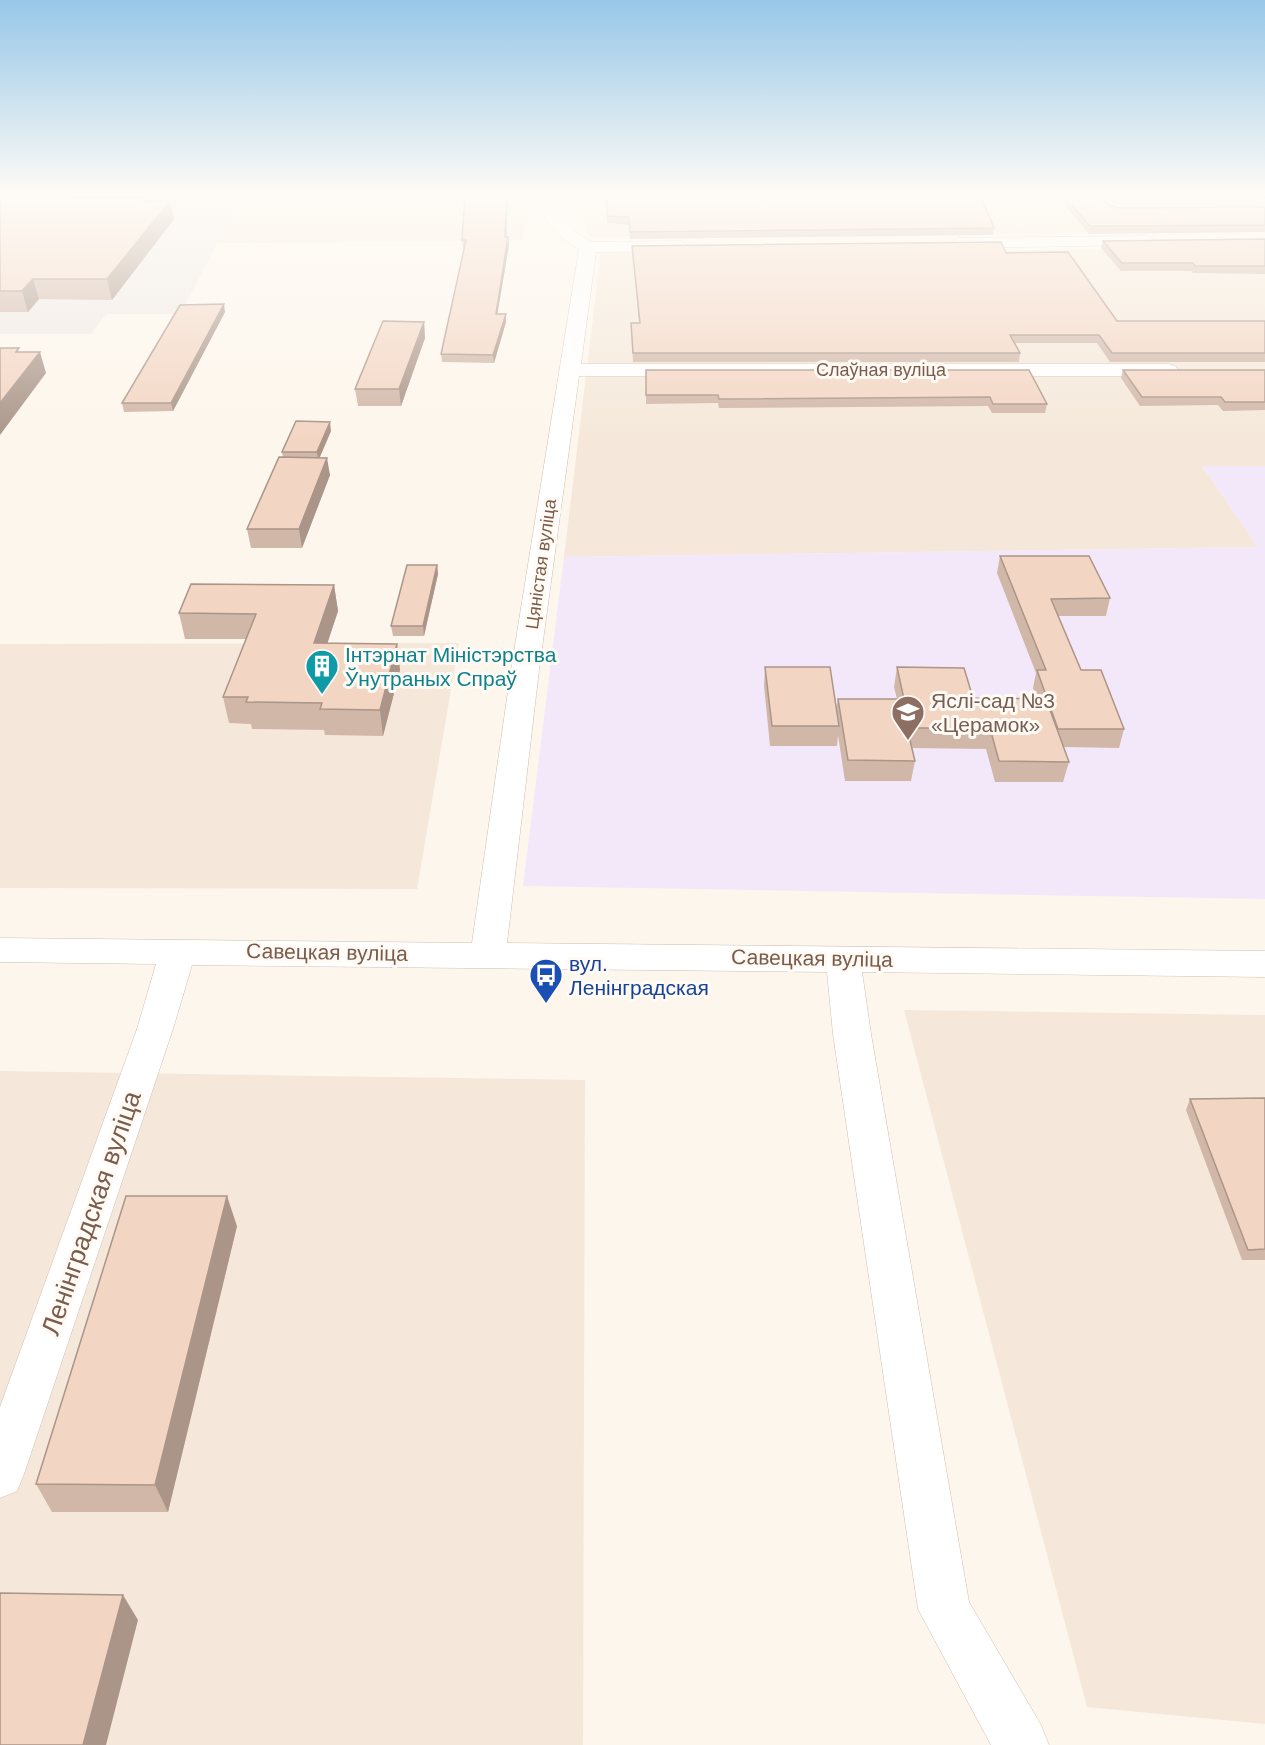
<svg xmlns="http://www.w3.org/2000/svg" width="1265" height="1745" font-family="Helvetica,sans-serif">
  <style>
    .residential { fill: #f5e8da }
    .industrial { fill: #efe9e4 }
    .education { fill: #f3e8fa }
    .lines { fill: none; stroke-linecap: round; stroke-linejoin: round }
    .street-casing { stroke: #d1beb0; stroke-width: 1 }
    .street { fill: #fff; fill-rule: evenodd }
    .wall { fill: #d1b7a8 }
    .shaded-wall { fill: #aa9588 }
    .building { fill: #f3d5c3; stroke: #aa9588; stroke-width: 1.5 }
    .labels { text-anchor: middle; dominant-baseline: central; stroke-width: 6; stroke-linejoin: round; paint-order: stroke }
    .far-street-label { font-size: 18px; fill: #7a5c4d; stroke: #fffaf3 }
    .culture-label { font-size: 21px; fill: #0d838f; stroke: #fffaf3; text-anchor: start }
    .education-label { font-size: 21px; fill: #785e54; stroke: #fffaf3; text-anchor: start }
    .street-label { font-size: 21px; fill: #7a5c4d; stroke: #fffaf3 }
    .transit-label { font-size: 21px; fill: #164399; stroke: #fffaf3; text-anchor: start }
    .near-street-label { font-size: 26px; fill: #7a5c4d; stroke: #fffaf3 }
  </style>
  <rect width="100%" height="100%" fill="#fdf6ec"/>
  <path class="residential" d="M243,195h288l1,8 -11,37 -303,3z
    M577,195h688v36l-676,6z
    M1265,246v220h-63l56,81 -694,10 37,-305 506,-2z
    M459,643l-42,246 -417,-1v-244z
    M904,1010l361,5v709l-178,-17z
    M0,1071l585,9 -2,665h-583z"/>
  <path class="industrial" d="M0,195h243l-63,119h-74l-15,20h-91z"/>
  <path class="education" d="M1202,466h63v433l-742,-13 41,-329 694,-10z"/>
  <g class="lines">
    <defs>
      <path id="street" d="M536,195h16l-3,9 27,28 15,10 90,-1 9,5 -9,5 -85,1 -15,112h587l7,2 3,4 -3,4 -7,2h-589l-40,294 -32,273 758,8v26l-403,-5 9,62 98,568 72,123 8,20h-58l-73,-136 -85,-575 -6,-62 -635,-7 -19,64 -149,445 -7,17 -17,7v-91l137,-378 19,-65 -156,-2v-24l472,5 39,-273 68,-421 -15,-9 -29,-32 -2,-3z
        M1146,236l6,1 2,4 -2,4 -194,3 -8,-5 8,-5z"/>
    </defs>
    <use href="#street" class="street-casing"/>
    <use href="#street" class="street"/>
  </g>
  <path class="wall" d="M508,195l-2,42 3,8 -12,69h9v8l-12,41 -52,-1 -1,-8 24,-106h-2l-1,-8z
    M607,195l387,33 -1,7 -363,4 -1,-14 -22,-2z
    M1056,195h43l10,10 9,3 147,-1v25l-176,2z
    M0,196l148,1v4h22l4,18 -62,81 -73,-1 -11,13h-28z
    M1265,239v35l-72,-1 -2,-2h-70l-20,-23 2,-7z
    M632,246l374,7 111,68h148v41h-155l-13,-19h-82l5,10 -1,9h-386l-2,-39h8z
    M225,312l-52,99 -49,1 -2,-9z
    M424,322l1,16 -24,68h-43l-3,-17z
    M646,370h383l18,34 -2,9h-53l-4,-7 -269,2 -1,-5 -72,1z
    M1123,370h142v40l-42,1 -5,-6 -78,1 -19,-28z
    M331,431l-11,26 10,18 -28,73h-51l-4,-19 36,-72 -1,-5z
    M1000,556l110,42 -4,18h-48l23,54 43,59 -5,19 -56,-1 6,15 -6,20h-68l-9,-33 -74,-1 3,13 -4,20h-66l-7,-46 -1,11h-67l-6,-60 1,-19 71,42 2,-10h59l-3,-12 3,-20 76,31 63,1 -3,-11 3,-15 -39,-100z
    M437,565l1,9 -14,62h-31l-2,-10z
    M334,585l4,26 -11,32 70,1 3,26 -17,66 -58,-1 -1,-5 -72,-1 -1,-5 -22,-1 -6,-26 23,-58h-61l-6,-26z
    M1265,1098v162h-23l-56,-150 4,-11z
    M237,1226l-69,286h-116l-16,-28z"/>
  <path class="shaded-wall" d="M507,195h1l-2,50 -1,-8z
    M170,201l4,18 -62,81 -5,-21z
    M508,237l1,8 -13,77v-8z
    M33,279l6,20 -11,13 -6,-21z
    M224,304l1,8 -52,99 -2,-8z
    M506,314v8l-12,41 -1,-8z
    M424,322l1,16 -24,68 -2,-17z
    M40,352l6,21 -46,62v-32z
    M330,422l1,9 -13,30 -1,-9z
    M327,458l3,17 -28,73 -3,-19z
    M437,565l1,9 -14,62 -1,-10z
    M334,585l4,26 -19,58 -5,-26z
    M397,644l3,26 -17,66 -3,-26z
    M227,1196l10,30 -69,286 -13,-27z
    M123,1595l15,25 -32,125h-23z"/>
  <path class="building" d="M465,195h42l-2,42h3l-12,77h10l-13,41 -52,-1 25,-114h-4z
    M607,195h373l14,33 -364,4 -1,-15 -22,-1z
    M1063,195h36l10,10 9,3 147,-1v18l-175,1z
    M0,196l148,1 -3,4h25l-63,78h-74l-11,12h-22z
    M1265,239v27h-70l-2,-3h-71l-19,-22z
    M1001,242l5,11 62,-1 49,69h148v32h-153l-13,-18h-89l10,18h-387l-2,-30h9l-8,-77z
    M224,304l-53,99h-49l58,-98z
    M383,321l41,1 -25,67h-44z
    M0,348h19l-3,4h24l-40,51z
    M646,370h383l18,34h-54l-3,-7 -271,2 -1,-4h-72z
    M1123,370h142v32h-40l-4,-5h-79z
    M296,421l34,1 -13,30h-35z
    M279,457l48,1 -28,71h-52z
    M1000,556h89l21,42 -59,1 30,71h20l23,59h-66l-21,-59h9z
    M407,565h30l-14,61h-32z
    M191,584l143,1 -20,58 83,1 -17,66 -60,-1 2,-6 -76,-1 2,-5h-25l33,-83 -77,-1z
    M765,667h65l9,59h-67z
    M897,667l67,1 9,30 73,1 23,63 -70,-1 -9,-33h-83l8,33 -67,-1 -10,-61h66z
    M1265,1098v151l-17,1 -58,-151z
    M126,1196h101l-72,289 -119,-1z
    M0,1593l123,2 -40,150h-83z"/>
  <linearGradient id="sky" x2="0" y2="1"><stop stop-color="#97c7e8"/><stop offset="0.44" stop-color="#fefbf6"/><stop offset="1" stop-color="#fefbf6" stop-opacity="0"/></linearGradient>
  <rect width="1265" height="440" fill="url(#sky)"/>
  <defs>
    <symbol id="building-pin" viewBox="-11 -11 22 30"><path d="M0 17L-7.5 6A9.5 9.5 0 1 1 7.5 6Z" fill="#0f9aa8" stroke="#fffaf3"/><path d="M-4-6H4V6H1V3H-1V6H-4ZM-2.5-4.3h1.7v1.8h-1.7ZM.8-4.3h1.7v1.8H.8ZM-2.5-1h1.7V.8h-1.7ZM.8-1h1.7V.8H.8Z" fill="#fff"/></symbol>
    <symbol id="school-pin" viewBox="-11 -11 22 30"><path d="M0 17L-7.5 6A9.5 9.5 0 1 1 7.5 6Z" fill="#8d6e63" stroke="#fffaf3"/><path d="M0-5L7-2L0 1L-7-2ZM-4 1L0 2.5L4 1V4Q0 6-4 4Z" fill="#fff"/></symbol>
    <symbol id="bus-pin" viewBox="-11 -11 22 30"><path d="M0 17L-7.5 6A9.5 9.5 0 1 1 7.5 6Z" fill="#1a4fb4" stroke="#fffaf3"/><path d="M-5-6H5V4H4V6H2V4H-2V6H-4V4H-5ZM-3.5-4V0h7V-4ZM-3.5 1.2v1.5H-2V1.2ZM2 1.2v1.5H3.5V1.2Z" fill="#fff"/></symbol>
  </defs>
  <g fill-rule="evenodd">
    <use href="#building-pin" x="303" y="647" width="38" height="52"/>
    <use href="#school-pin" x="889" y="693" width="38" height="52"/>
    <use href="#bus-pin" x="527" y="956" width="38" height="52"/>
  </g>
  <g class="labels">
    <g class="far-street-label">
      <text x="881" y="370">Слаўная вуліца</text>
      <text transform="translate(541 564) rotate(-82)">Цяністая вуліца</text>
    </g>
    <g class="culture-label">
      <text x="345" y="654">Інтэрнат Міністэрства<tspan x="345" dy="24">Ўнутраных Спраў</tspan></text>
    </g>
    <g class="education-label">
      <text x="931" y="700">Яслі-сад №3<tspan x="931" dy="24">«Церамок»</tspan></text>
    </g>
    <g class="street-label">
      <text transform="translate(327 952) rotate(1)">Савецкая вуліца</text>
      <text transform="translate(812 958) rotate(1)">Савецкая вуліца</text>
    </g>
    <g class="transit-label">
      <text x="569" y="963">вул.<tspan x="569" dy="24">Ленінградская</tspan></text>
    </g>
    <g class="near-street-label">
      <text transform="translate(91 1213) rotate(-71)">Ленінградская вуліца</text>
    </g>
  </g>
</svg>
